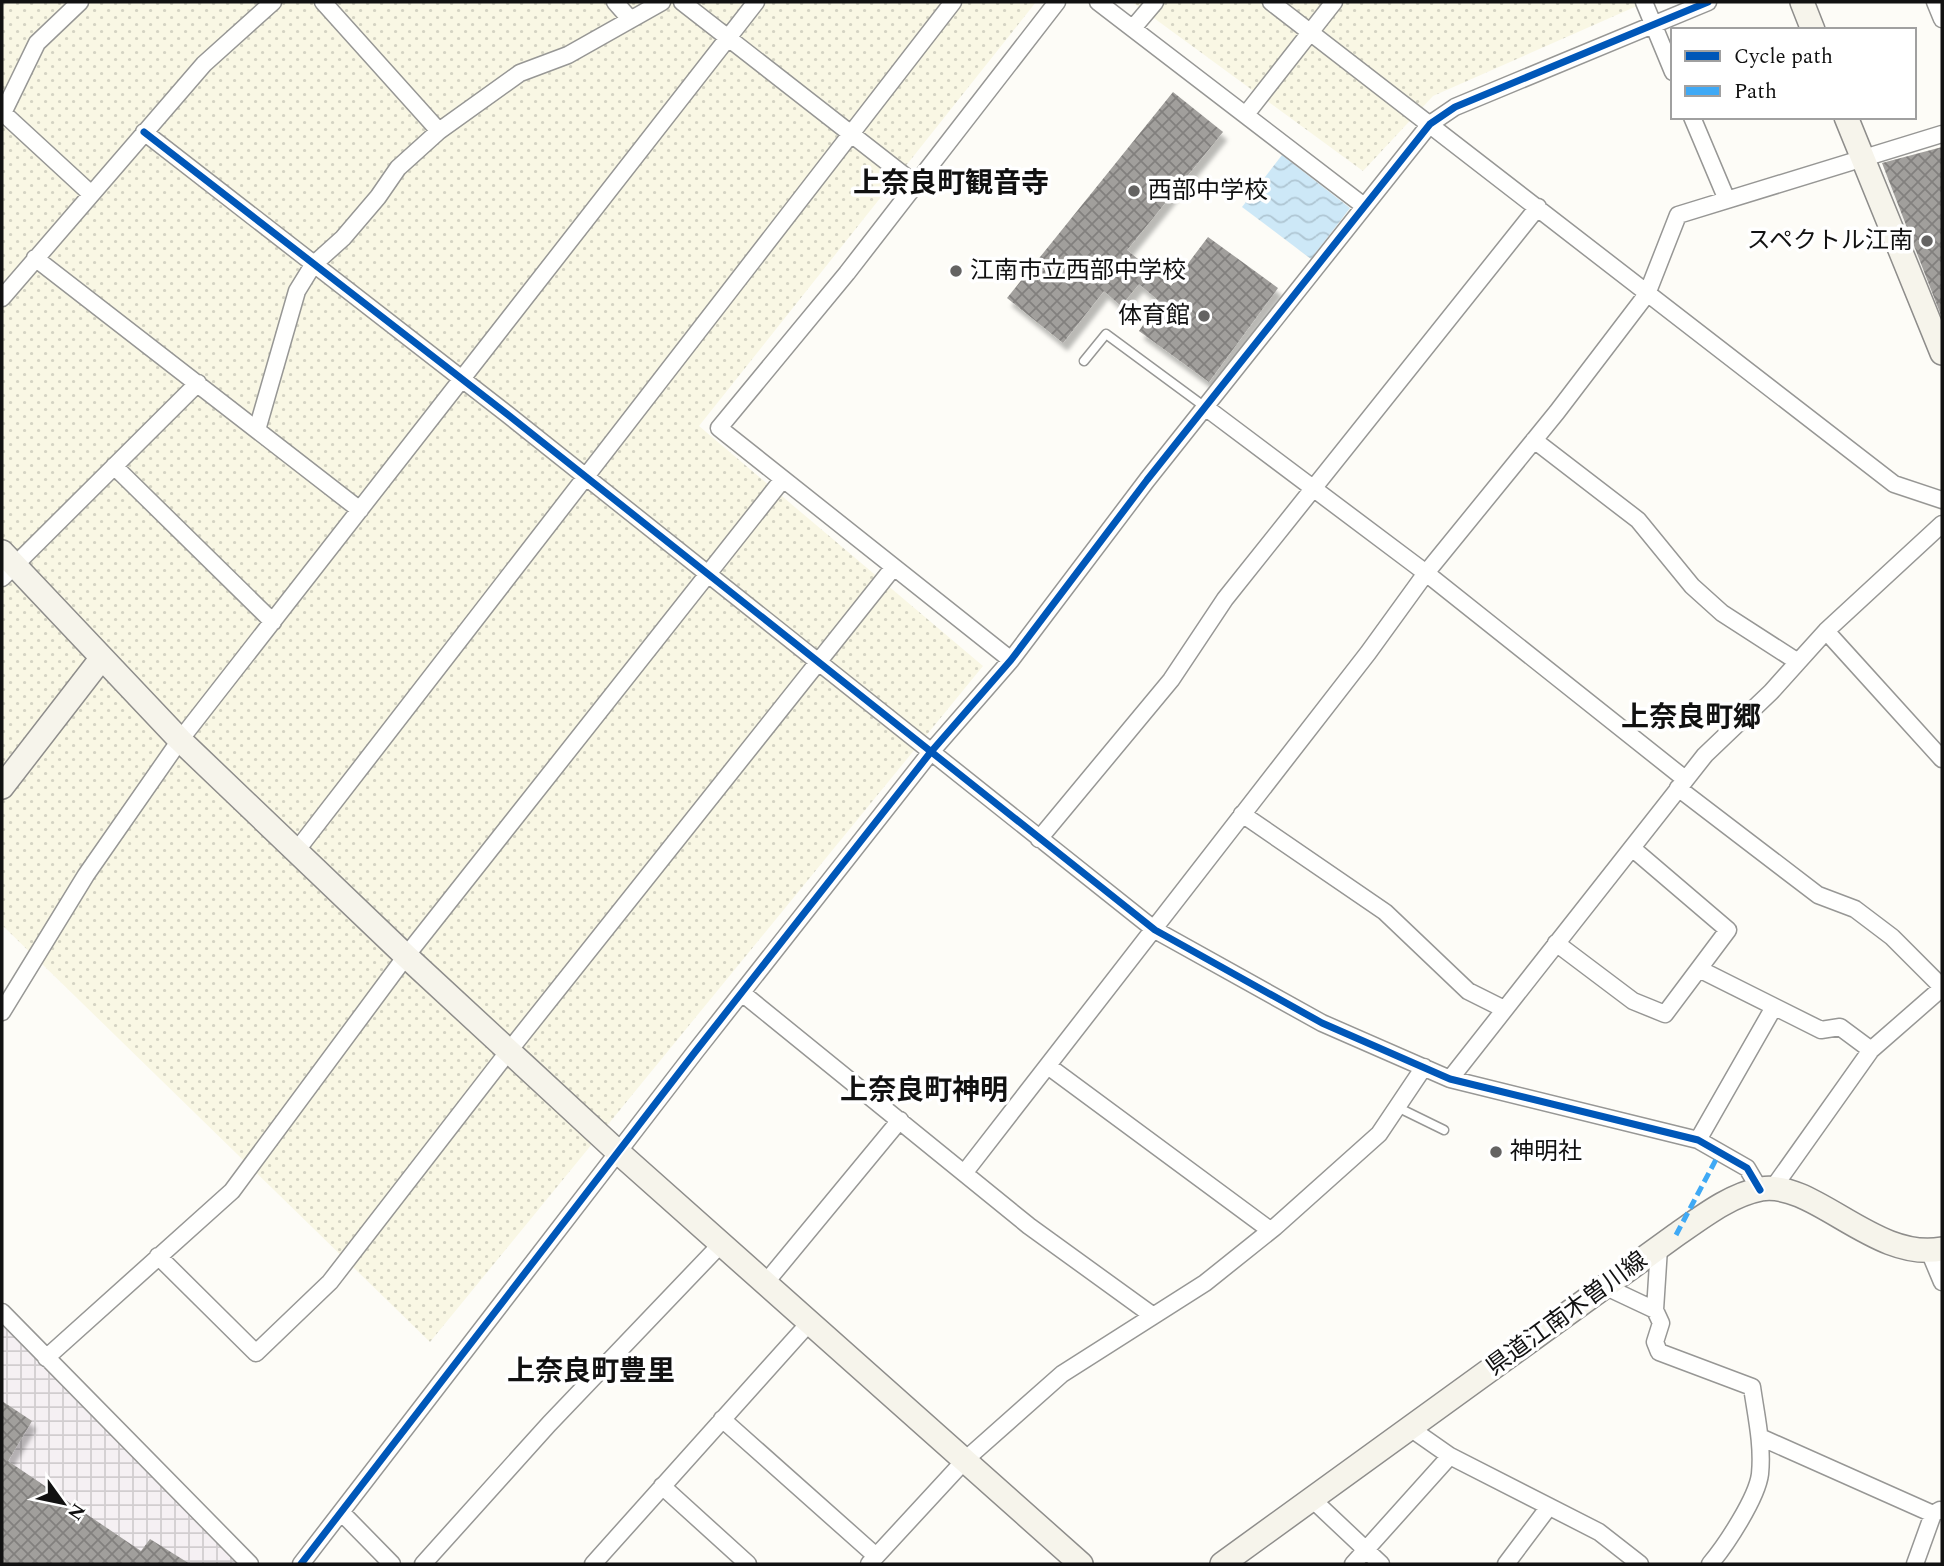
<svg xmlns="http://www.w3.org/2000/svg" width="1944" height="1566" font-family="Spectral,'Noto Sans JP',serif">
  <style>
    .industrial { fill: url(#industrial-grid) }
    .farmland { fill: url(#farmland-dots) }
    .water { fill: url(#water-waves) }
    .building { fill: url(#building-cross-hatch); filter: url(#shadow) }
    .lines { fill: none; stroke-linecap: round; stroke-linejoin: round }
    .lane-casing { stroke: #979795; stroke-width: 11 }
    .street-casing { stroke: #979795; stroke-width: 19 }
    .secondary-casing { stroke: #8e8d8b; stroke-width: 26 }
    .lane { stroke: #fffffe; stroke-width: 8 }
    .street { stroke: #fffffe; stroke-width: 16 }
    .secondary { stroke: #f6f4eb; stroke-width: 23 }
    .quiet { stroke: #3fa9f5; stroke-width: 5; stroke-dasharray: 10 5; stroke-linecap: butt }
    .cycleway-casing { stroke: #fff; stroke-width: 11 }
    .cycleway { stroke: #0057b8; stroke-width: 7 }
    .poi-dot { fill: #646362; stroke: #fff; stroke-width: 2.5 }
    .labels { text-anchor: middle; dominant-baseline: central; stroke-width: 7; stroke-linejoin: round; paint-order: stroke }
    .poi-label { font-size: 24px; fill: #111; stroke: #fff; text-anchor: start }
    .street-label { font-size: 24px; fill: #111; stroke: #fff }
    .quarter-label { font-size: 28px; font-weight: bold; fill: #111; stroke: #fff }
  </style>
  <defs>
    <pattern id="industrial-grid" width="8" height="8" patternUnits="userSpaceOnUse" patternTransform="scale(1.75)"><rect width="8" height="8" fill="#f5f0f3"/><path d="M0 4h8M4 0v8" fill="none" stroke="#d1cdcf"/></pattern>
    <pattern id="farmland-dots" width="8" height="8" patternUnits="userSpaceOnUse" patternTransform="scale(1.75)"><rect width="8" height="8" fill="#f9f7e4"/><path d="M2 2h.1M6 6h.1" fill="none" stroke="#d4d3c3" stroke-width="1.8" stroke-linecap="round"/></pattern>
    <pattern id="water-waves" width="16" height="10" patternUnits="userSpaceOnUse" patternTransform="scale(1.75)"><rect width="16" height="10" fill="#cde8f7"/><path d="M0 5q4-4 8 0t8 0" fill="none" stroke="#afc6d3"/></pattern>
    <pattern id="building-cross-hatch" width="8" height="8" patternUnits="userSpaceOnUse" patternTransform="scale(1.75)"><rect width="8" height="8" fill="#a19f9c"/><path d="M0 0l8 8M0 8l8-8" fill="none" stroke="#82807e"/></pattern>
    <filter id="shadow"><feDropShadow dx="4.5" dy="8" stdDeviation="2" flood-color="#0004"/></filter>
  </defs>
  <rect width="100%" height="100%" fill="#fdfcf7"/>
  <path class="industrial" d="M2,1321l238,243h-238z"/>
  <path class="farmland" d="M2,2h1034l-337,424 284,240 -553,676 -428,-417z
    M1132,2h514l-213,94 -70,75z"/>
  <path class="water" d="M1282,155l68,53 -39,51 -69,-52z"/>
  <path class="building" d="M1173,92l50,40 -96,118 44,36 37,-49 70,51 -69,94 -70,-51 20,-30 -20,-17 -18,22 -17,-15 -41,52 -56,-45z
    M1942,147v171l-60,-155z
    M2,1401l30,20 -24,40 133,90 9,-12 40,25h-188z"/>
  <g class="lines">
    <defs>
      <path id="lane" d="M1084,361l22,-27 99,73
        M1397,1107l47,23"/>
      <path id="street" d="M323,2l116,129
        M615,2l15,17
        M682,2l232,181
        M1098,2l266,204
        M1271,2l623,482 48,16
        M1644,2l29,70
        M1935,2l7,17
        M1133,28l22,-26
        M2,112l88,81
        M3,113l34,-70 43,-41
        M1247,113l87,-111
        M1692,117l35,83
        M144,132l363,282 648,516 167,93 128,56 248,61 49,28 13,22
        M35,258l325,252
        M2,298l202,-234 69,-62
        M1205,407l221,166 259,206
        M257,430l40,-139 16,-26 30,-27 35,-41 20,-29 41,-37 81,-58 48,-18 94,-53
        M1534,440l104,80 54,66 30,27 76,49
        M114,466l159,156
        M2,578l196,-195
        M1826,631l116,128
        M1011,660l-292,-232 128,-155 210,-271
        M1678,788l140,107 37,14 37,28 50,50
        M1242,814l143,98 83,79 36,18
        M1039,839l132,-159 54,-81 313,-392
        M297,850l656,-848
        M1556,943l77,58 32,13 63,-84 -96,-82
        M1699,969l122,61 19,-3 31,23
        M742,993l287,233 123,89
        M2,1012l84,-137 94,-135 576,-738
        M1048,1066l222,164
        M1450,1079l255,-324 66,-63 55,-61 116,-107
        M1698,1140l76,-133
        M965,1172l403,-519 58,-80 131,-161 90,-118 31,-79 264,-81
        M1773,1188l98,-138 71,-62
        M1929,1251l13,31
        M158,1256l98,97 74,-71 178,-230 385,-484
        M767,1281l133,-161
        M1604,1286l51,24 6,13 -6,19 4,10 93,35c4,28 11,58 8,87 -3,24 -34,71 -50,90
        M1655,1310l4,-62
        M2,1312l248,252
        M46,1358l186,-167 174,-235 377,-477
        M722,1419l154,137
        M1410,1428l40,28 149,76 41,32
        M1760,1437l173,77
        M662,1486l86,78
        M1312,1499l69,65
        M341,1512l51,52
        M301,1564l394,-512 235,-299 81,-93 136,-180 283,-356 25,-17 253,-105
        M423,1564l126,-140 172,-180
        M593,1564l217,-242
        M869,1564l96,-104 97,-86 143,-91 70,-56 104,-93 45,-67
        M1353,1564l97,-108
        M1506,1564l42,-56
        M1915,1564l18,-50 7,-4"/>
      <path id="secondary" d="M1802,2l11,28
        M1846,117l96,236
        M2,552l178,188 226,216 212,196 463,412
        M2,787l99,-128
        M1222,1564l454,-329c26,-18 54,-40 85,-46 53,-9 114,73 181,60"/>
    </defs>
    <use href="#lane" class="lane-casing"/>
    <use href="#street" class="street-casing"/>
    <use href="#secondary" class="secondary-casing"/>
    <use href="#lane" class="lane"/>
    <use href="#street" class="street"/>
    <use href="#secondary" class="secondary"/>
    <path class="quiet" d="M1676,1235l44,-83"/>
    <defs>
      <path id="cycleway" d="M144,132l363,282 648,516 167,93 128,56 248,61 49,28 13,22
        M301,1564l394,-512 235,-299 81,-93 136,-180 283,-356 25,-17 253,-105"/>
    </defs>
    <use href="#cycleway" class="cycleway-casing"/>
    <use href="#cycleway" class="cycleway"/>
  </g>
  <g class="poi-dot">
    <circle cx="1134" cy="191" r="7"/>
    <circle cx="1927" cy="241" r="7"/>
    <circle cx="956" cy="271" r="7"/>
    <circle cx="1204" cy="316" r="7"/>
    <circle cx="1496" cy="1152" r="7"/>
  </g>
  <g class="labels">
    <g class="poi-label">
      <text x="1148" y="191">西部中学校</text>
      <text x="1913" y="241" text-anchor="end">スペクトル江南</text>
      <text x="970" y="271">江南市立西部中学校</text>
      <text x="1190" y="316" text-anchor="end">体育館</text>
      <text x="1510" y="1152">神明社</text>
    </g>
    <g class="street-label">
      <text transform="translate(1567 1314) rotate(-36)">県道江南木曽川線</text>
    </g>
    <g class="quarter-label">
      <text x="951" y="183">上奈良町観音寺</text>
      <text x="1691" y="717">上奈良町郷</text>
      <text x="924" y="1090">上奈良町神明</text>
      <text x="591" y="1371">上奈良町豊里</text>
    </g>
  </g>
  <rect width="1944" height="1566" fill="none" stroke="#111111" stroke-width="7"/>
  <rect x="1671" y="28" width="245" height="91" fill="#ffffff" stroke="#a0a0a0" stroke-width="2"/>
  <rect x="1685" y="51" width="35" height="10" fill="#0057b8" stroke="#a0a0a0" stroke-width="2"/>
  <text x="1734" y="63" font-size="21" fill="#111111">Cycle path</text>
  <rect x="1685" y="86" width="35" height="10" fill="#3fa9f5" stroke="#a0a0a0" stroke-width="2"/>
  <text x="1734" y="98" font-size="21" fill="#111111">Path</text>
  <g transform="translate(63 1503) rotate(123)" stroke="#ffffff" stroke-width="5" paint-order="stroke">
  <path d="M0-5L12 26L0 18L-12 26Z" fill="#111111"/>
  <text y="-10" font-size="19" font-weight="bold" text-anchor="middle" fill="#111111">N</text>
  </g>
</svg>
